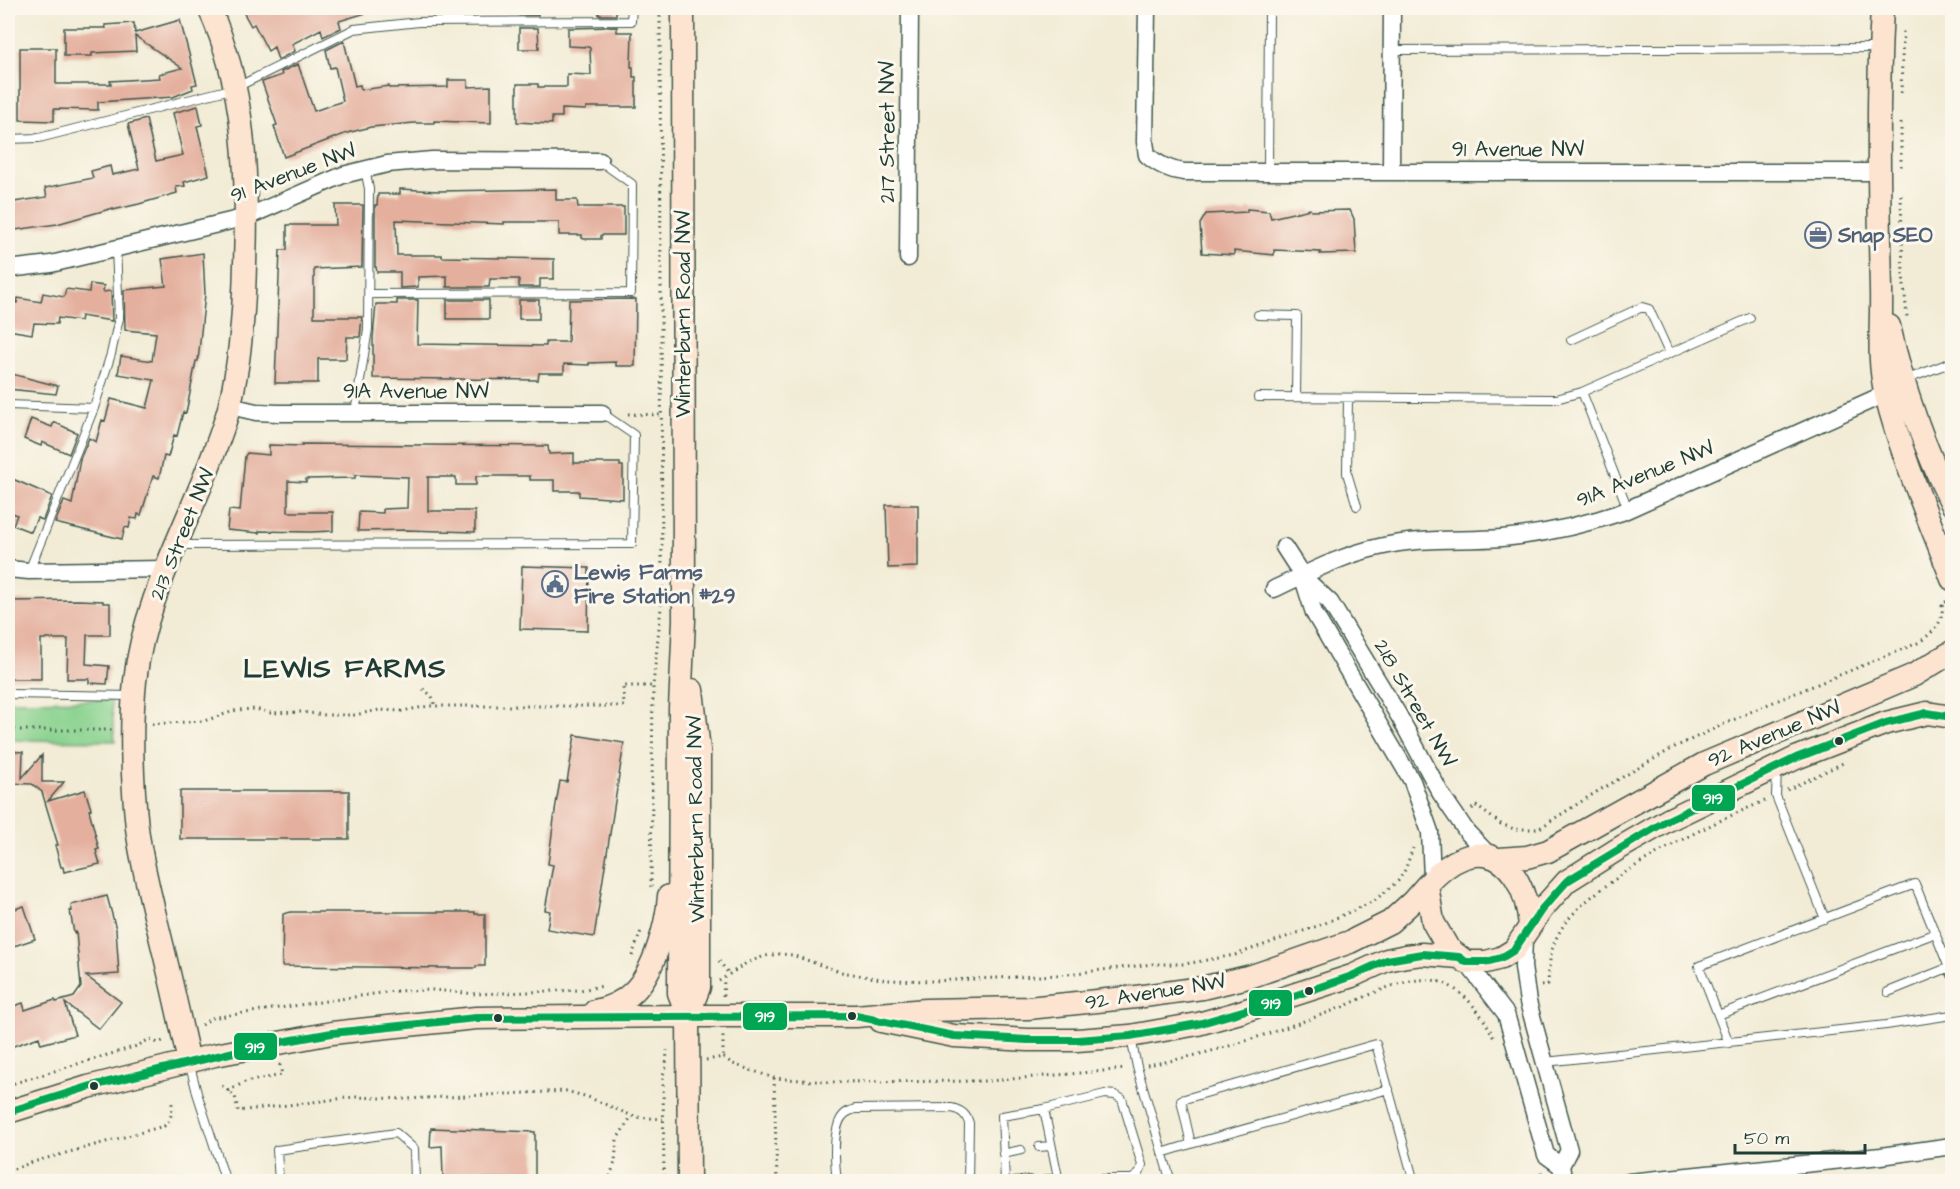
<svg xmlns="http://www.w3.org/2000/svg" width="1960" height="1189" font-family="'Architects Daughter',sans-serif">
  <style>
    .green { fill: #89d28e; stroke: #548861; stroke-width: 1.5 }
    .building { fill: #e4af9d }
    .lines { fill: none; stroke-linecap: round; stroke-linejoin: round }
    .lane-casing { stroke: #3f574c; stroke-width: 10 }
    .street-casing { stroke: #3f574c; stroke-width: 19 }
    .secondary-casing { stroke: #3f574c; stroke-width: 25 }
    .path { stroke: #3f574c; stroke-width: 3; stroke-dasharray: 1.5 4.5; stroke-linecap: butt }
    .lane { stroke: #fff; stroke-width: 8 }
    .street { stroke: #fff; stroke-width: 16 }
    .secondary { stroke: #fde4d0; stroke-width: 22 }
    .bus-1-casing { stroke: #fbf7ec; stroke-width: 12 }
    .bus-1 { stroke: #00a651; stroke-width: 8 }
    .bus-dot { fill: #1f3d34; stroke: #fbf7ec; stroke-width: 2 }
    .labels { text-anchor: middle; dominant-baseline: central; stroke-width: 6; stroke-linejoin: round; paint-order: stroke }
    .street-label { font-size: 21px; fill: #1f3d34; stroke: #fbf7ec }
    .service-label { font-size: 21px; font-weight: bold; fill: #4e5e75; stroke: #fbf7ec; text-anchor: start }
    .district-label { font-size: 27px; font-weight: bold; letter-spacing: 1.5px; fill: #1f3d34; stroke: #fbf7ec }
    .line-badge { stroke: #fbf7ec; stroke-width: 2 }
    .badge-label { font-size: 16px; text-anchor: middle; font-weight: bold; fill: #fff }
  </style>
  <rect width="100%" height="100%" fill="#fbf7ec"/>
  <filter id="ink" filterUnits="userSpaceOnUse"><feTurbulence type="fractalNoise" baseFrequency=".0167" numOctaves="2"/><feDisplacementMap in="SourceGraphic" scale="12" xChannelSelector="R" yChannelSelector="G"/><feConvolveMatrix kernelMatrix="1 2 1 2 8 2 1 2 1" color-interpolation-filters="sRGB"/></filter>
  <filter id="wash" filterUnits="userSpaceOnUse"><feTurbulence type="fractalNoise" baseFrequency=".008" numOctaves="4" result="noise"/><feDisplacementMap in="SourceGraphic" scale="24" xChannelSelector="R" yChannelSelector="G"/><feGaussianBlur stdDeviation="1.35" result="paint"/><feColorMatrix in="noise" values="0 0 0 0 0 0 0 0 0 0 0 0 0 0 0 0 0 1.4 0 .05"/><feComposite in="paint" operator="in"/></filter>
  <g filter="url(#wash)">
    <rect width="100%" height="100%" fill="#f2ecd6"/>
    <path class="green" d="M111,700l4,41 -107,-1v-39z"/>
    <g id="blocks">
      <path class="building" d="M241,8h132v3l-34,10 2,7 -18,9 -2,-8 -29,15 3,7 -17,9 -4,-13 -6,4 -14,-27 -3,2z
        M519,8h19v7h-19z
        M599,8h17v7h-17z
        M180,20l17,64 -5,1 1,4 -20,8 -75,5v8l-44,-1v12l-34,-1v-72h36v36h55l-1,-3 50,-3 -1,-4 23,-6 -47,-32 1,15 -44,2v3h-28v-28h42l-1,-3 29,-2 1,10z
        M617,27v5h15l-1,35h2v10h3v30h-50v3l-24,-1v8h-10v7l-35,-2v-38h21v3h29v-13l24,1 -1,-27 -2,-1 -20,-1v-18z
        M519,28h19l1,21h-20z
        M344,41l11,45 5,-1 1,5 28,-4v2l59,-1v-7h20v7l23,-1v37l-57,-2v2h-20l-43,4 -24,6 -63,24 -10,-31 3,-1 -15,-43 20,-7 -1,-3 17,-8 16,47 29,-10 -8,-34 -5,1 -4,-18z
        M198,106l4,19 -5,1 12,49 -25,7 1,4 -9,1 1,6 -38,11 -26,6v-2l-56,16 -49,7v-28l39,-6 -2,-9 48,-10 -2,-7 19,-5 2,9 27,-6 -11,-45 18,-5 10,42 27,-6 -10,-42z
        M400,189l38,2 118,-2v11h21l1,7h46v28h-23v4h-17l-2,-1v-3h-23v-13h-55v2l-108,-4 1,35h45v2l112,2v20h-14v8h-21v-8h-29l-1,8h-42v-11l-29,1v10l-18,1v-16h-23l-1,-5h-1v-62h2l1,-11h22z
        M335,205h28l-1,62 -48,2v48h48l-2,20h-13l-1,22h-28v24h-43l5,-133h7v-25h49z
        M1247,209l22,2 2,7 39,-9 1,2 39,-1 4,9 2,34 -36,1 1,-2 -47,-2v5l-40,-4v4l-32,-2 -2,-29 6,-10 41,-2z
        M203,253l2,41 -7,67h-2l-7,37 -3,15 -3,-1 -6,24 -3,-1 -6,22 -4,-1 -5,22 -6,-2 -12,39 -3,-1 -1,5 -6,-1 -2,10 -4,-1 -3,12 -67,-16 9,-22 8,3 8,-45 9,-21 7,4 6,-22 3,1 6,-22 36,9 7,-28 -36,-6 3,-18 31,5 4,-28 -31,-3 -1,-40 42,-4 -4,-27z
        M90,284l14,2 -1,6 8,-1 1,30 -31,-5 -1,5 -22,-3 -1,6 -23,-1 -2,11 -24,-4v-28l9,1 1,-5 23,4 2,-9 21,4 2,-8 23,3z
        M636,299l-1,67h-19v-4l-27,1v2l-25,-1v9h-25l-1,7 -165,-2v-40l3,-34h21v-4h21l-1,44 129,2v-4h22l1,-42z
        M447,300h42v19h-42z
        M519,300h20v19h-20z
        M8,373l50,13 -2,8 -48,-5z
        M31,419l21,8 2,-5 23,11 -8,21 -27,-12 -1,4 -17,-7z
        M302,444l246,2 1,8 25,-1v10h46v3h3v33l-44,-3v-5h-25v-11h-24v-4h-54v9h-20v-8h-28v34h47v21l-69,-2 -48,1 1,-19 24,1v-4l24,-1 1,-31 -53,-2v3l-49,1v3l-18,-1v31h45v19l-23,1 -51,-1v2l-32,-3 2,-20 11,1 5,-55 2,-3 22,2v-10l33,1z
        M8,477l44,19 -9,24 -6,-2 -6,14 -18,-7 4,-10 -9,-4z
        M886,505h32v62l-30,1z
        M522,566l67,2 -1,63 -68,-2z
        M78,600l25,1v2h7v32h-23v2l-1,27 23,2 -2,18 -18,-1v-4h-22l1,-40h-27v40h-33v-78z
        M575,735l49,8 -30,194 -47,-8 3,-18 -5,-1 8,-45 -5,-1 8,-60 4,-23 7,1z
        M8,751l15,1 -1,26 20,-23v27h22l-16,19 37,-11 6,19 -2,1 10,39 -3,1 4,14 -36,8 -1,-5h-2l-6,-22h3l-16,-53 -10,-8 -24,-1z
        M180,791h169v48h-169z
        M107,896l9,33 3,45 -33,2 35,26 -22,27 -34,-26 10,32 -34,9 -2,-7 -31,11v-40l15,-5 2,7 30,-10 1,2 18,-5 7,-10 -5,-55 -2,1 -4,-22h2l-1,-6z
        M24,906l11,33 -27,9v-37z
        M291,912h184v2h10v52h-9v2h-29l-165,-2 1,-52z
        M431,1128l104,4v47l-92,-1 -1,-32 -12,1z"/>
    </g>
  </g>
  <g filter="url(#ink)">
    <use href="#blocks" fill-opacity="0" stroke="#3f574c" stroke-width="1.5"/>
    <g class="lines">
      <defs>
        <path id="lane" d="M1391,50l489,-2
          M8,139l31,-1 196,-50 119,-59 65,-7 212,-1 1,-13
          M1268,172l1,-164
          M369,294l262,-1 1,-109 -32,-23
          M1258,315l39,1 -1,81
          M1571,340l71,-33 7,2 20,44
          M1905,380l47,-18
          M1582,392l168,-74
          M1258,397l298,2 26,-7 46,117
          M1348,398l-1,75 10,33
          M8,405l86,3
          M355,413l13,-84 1,-140 -4,-20
          M178,545l454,-1 2,-109 -32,-22
          M29,571l65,-163 17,-54 8,-36 -3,-70
          M8,694l125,2
          M1777,770l-1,26 49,123
          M1888,992l62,-25
          M1718,1015l218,-82
          M1131,1038l6,29 34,115
          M1729,1043l-30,-77 216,-82 37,91
          M189,1062l8,31 29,89
          M1545,1062l341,-37 66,-10
          M1044,1109l61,-15 10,1 7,4 20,66 -3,9 -7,5h-85
          M1191,1144l198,-55
          M1039,1147l11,-1
          M1162,1153l29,-9 -10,-44 195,-56 38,138
          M1003,1154l18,-4
          M279,1182l-2,-32 119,-17 18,16 1,33
          M837,1182c-2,-17 -6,-59 9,-69 3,-2 6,-3 9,-4l97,-1c10,3 14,6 17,15l-1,59
          M1005,1182l-3,-66 42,-7 15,73
          M1014,1182l15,-2"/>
        <path id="street" d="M1147,8l-2,134 2,13c11,10 22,15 37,17h695
          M1391,172l1,-164
          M908,258l2,-250
          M8,269l43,-5 196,-47 96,-42 44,-11 45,-4 168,1
          M230,406l26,6 22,1h324
          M1284,547l18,28 12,38 98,168 18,51 2,46
          M8,569l21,2 136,-2
          M1302,576l28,26 69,114 42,78 26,38 21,22
          M1274,589c34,-16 68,-34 105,-42 41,-10 82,-6 123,-9 42,-4 79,-12 120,-26l263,-118
          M1524,937l-1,30 5,35 41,148 -8,16 3,16
          M1466,962l40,52 40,141 15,11
          M1629,1182l252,-26 71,-10"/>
        <path id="secondary" d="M683,8l1,612 -4,88 -1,285 9,23
          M1882,8c-5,94 -3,188 -1,282 1,35 -4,70 5,105 16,63 43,124 66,184
          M1889,326c14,62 35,122 63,178
          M1499,859l28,-2 21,-6 156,-87 210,-89 38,-23
          M1530,925c-7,-68 -52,-97 -103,-40l6,37 15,26 18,14h20l15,-4 13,-8 28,-41 25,-28 51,-32 50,-29 128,-62 90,-35 41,-10 25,4
          M595,1011c14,-3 27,-8 38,-19 21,-20 34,-67 36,-96
          M881,1021l73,15 74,4h49l53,-4 68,-12 39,-11 115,-37 35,-16 19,-4 16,-2 37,3
          M189,1062c-9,-41 -18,-82 -28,-122 -9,-37 -19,-74 -24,-112 -5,-49 -7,-98 -2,-147 9,-81 50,-150 78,-226 6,-16 13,-34 17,-51 11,-46 14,-93 15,-140 3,-87 1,-177 -36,-256
          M8,1112l80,-25 127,-32 117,-22 46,-5 98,-10 212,-2h168l70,-6 102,-2 108,-11 66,-9 50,-12 98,-34 40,-20 23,-21 14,-16
          M689,1182l-1,-166 11,-29v-237l-7,-60"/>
      </defs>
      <use href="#lane" class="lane-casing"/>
      <use href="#street" class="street-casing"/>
      <use href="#secondary" class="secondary-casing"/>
      <path class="path" d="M1901,93l2,-63
        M1901,123v48
        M1901,195l2,79 4,43
        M628,414l33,1
        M423,689l9,7 3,10
        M152,724l52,-3 33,-11 19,-1 13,4 32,-1 24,3h29l25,-5 23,1 27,-5h195l-1,-20h29
        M8,730h106
        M1787,790l56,-27
        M1472,809l3,-4 26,19 13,5h24l60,-38 77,-44 84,-39 161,-66c15,-12 24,-19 22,-39l10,-3
        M651,887l2,-201 9,-88 -2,-590
        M632,956l9,-25
        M719,961l10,13
        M719,981l29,-19 17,-6 15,-2 12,1 49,17 46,8 46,1 126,-6 94,-11h32l50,-9 88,-31 51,-23 24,-20 7,-11 8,-22
        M1541,985l7,-1c1,-19 2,-36 12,-53 28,-49 152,-109 205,-130
        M723,996l1,-16
        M202,1025l9,-7 183,-27 39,-1 43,4 104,-4 24,-4
        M723,1056v-20
        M706,1060l17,-3 10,7 41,14 53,4 161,-1 138,-12
        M1147,1065c64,-10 124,-32 185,-54 31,-11 65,-34 99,-31 29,3 54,36 64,61
        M774,1078l3,104
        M8,1085l129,-39 13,-7 8,4 7,-3
        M222,1086l13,10 3,15 116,-14 52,2 160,-8 22,6 47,20 28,2
        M228,1091l17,-9 37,-7 -2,-10 3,-1
        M8,1171l25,-9 131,-36c8,-7 8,-14 8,-24l2,-1
        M1541,1172l3,10
        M608,1182l7,-20 2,-23 14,-22
        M664,1182l-1,-107 3,-8 1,-17"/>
      <use href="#lane" class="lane"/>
      <use href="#street" class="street"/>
      <use href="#secondary" class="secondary"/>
      <defs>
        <path id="bus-1" d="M8,1112l80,-25 171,-41 73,-13 144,-15 380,-2 98,20 74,4h49l53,-4 68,-12 93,-27 61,-21 35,-16 35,-6 37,3 7,5h20l15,-4 13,-8 28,-41 25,-28 101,-61 128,-62 90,-35 41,-10 25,4"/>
      </defs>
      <use href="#bus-1" class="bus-1-casing"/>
      <use href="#bus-1" class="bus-1"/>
    </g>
  </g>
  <defs>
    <symbol id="office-ring" viewBox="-11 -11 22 22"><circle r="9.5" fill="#fbf7ec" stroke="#5c6f8a" stroke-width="1.5"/><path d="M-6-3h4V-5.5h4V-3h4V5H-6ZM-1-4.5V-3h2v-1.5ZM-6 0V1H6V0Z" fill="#5c6f8a"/></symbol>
    <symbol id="civic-ring" viewBox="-11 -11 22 22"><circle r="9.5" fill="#fbf7ec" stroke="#5c6f8a" stroke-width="1.5"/><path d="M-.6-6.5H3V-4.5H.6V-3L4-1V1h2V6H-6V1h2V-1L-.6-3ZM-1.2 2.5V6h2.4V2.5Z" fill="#5c6f8a"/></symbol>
  </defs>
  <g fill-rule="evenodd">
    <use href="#office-ring" x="1803" y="220" width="30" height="30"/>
    <use href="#civic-ring" x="540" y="569" width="30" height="30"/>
  </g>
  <g class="bus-dot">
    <circle cx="1839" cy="741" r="5"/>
    <circle cx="1309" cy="991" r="5"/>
    <circle cx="852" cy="1016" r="5"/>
    <circle cx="498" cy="1018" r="5"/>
    <circle cx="94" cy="1086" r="5"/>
  </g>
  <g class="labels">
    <g class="street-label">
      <text transform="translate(887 132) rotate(-90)">217 Street NW</text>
      <text x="1518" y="149">91 Avenue NW</text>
      <text transform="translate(293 173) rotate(-21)">91 Avenue NW</text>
      <text transform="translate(683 314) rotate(-90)">Winterburn Road NW</text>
      <text x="416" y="391">91A Avenue NW</text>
      <text transform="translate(1645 474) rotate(-22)">91A Avenue NW</text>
      <text transform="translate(182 534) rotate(-68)">213 Street NW</text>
      <text transform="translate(1415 703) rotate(60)">218 Street NW</text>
      <text transform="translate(1774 734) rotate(-23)">92 Avenue NW</text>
      <text transform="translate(696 819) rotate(-91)">Winterburn Road NW</text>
      <text transform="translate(1155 992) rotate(-9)">92 Avenue NW</text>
    </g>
    <g class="service-label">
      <text x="1838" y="235">Snap SEO</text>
      <text x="574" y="572">Lewis Farms<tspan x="574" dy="24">Fire Station #29</tspan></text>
    </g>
    <g class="district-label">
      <text x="345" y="669">LEWIS FARMS</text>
    </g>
  </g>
  <g class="line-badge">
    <rect x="1691" y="784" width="45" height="28" rx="6" fill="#00a651"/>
    <rect x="1248" y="989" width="45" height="28" rx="6" fill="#00a651"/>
    <rect x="742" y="1002" width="46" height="29" rx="6" fill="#00a651"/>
    <rect x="233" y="1032" width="45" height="29" rx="6" fill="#00a651"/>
  </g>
  <g class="badge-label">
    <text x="1713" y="804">919</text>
    <text x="1271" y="1009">919</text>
    <text x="765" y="1022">919</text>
    <text x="255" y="1053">919</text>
  </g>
  <rect width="1960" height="1189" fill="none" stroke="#fbf7ec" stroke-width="30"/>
  <path d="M1735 1144v9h130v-9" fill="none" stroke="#1f3d34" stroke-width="3"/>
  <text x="1744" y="1144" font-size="18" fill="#1f3d34" stroke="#fbf7ec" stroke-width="4.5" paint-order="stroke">50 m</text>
</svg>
